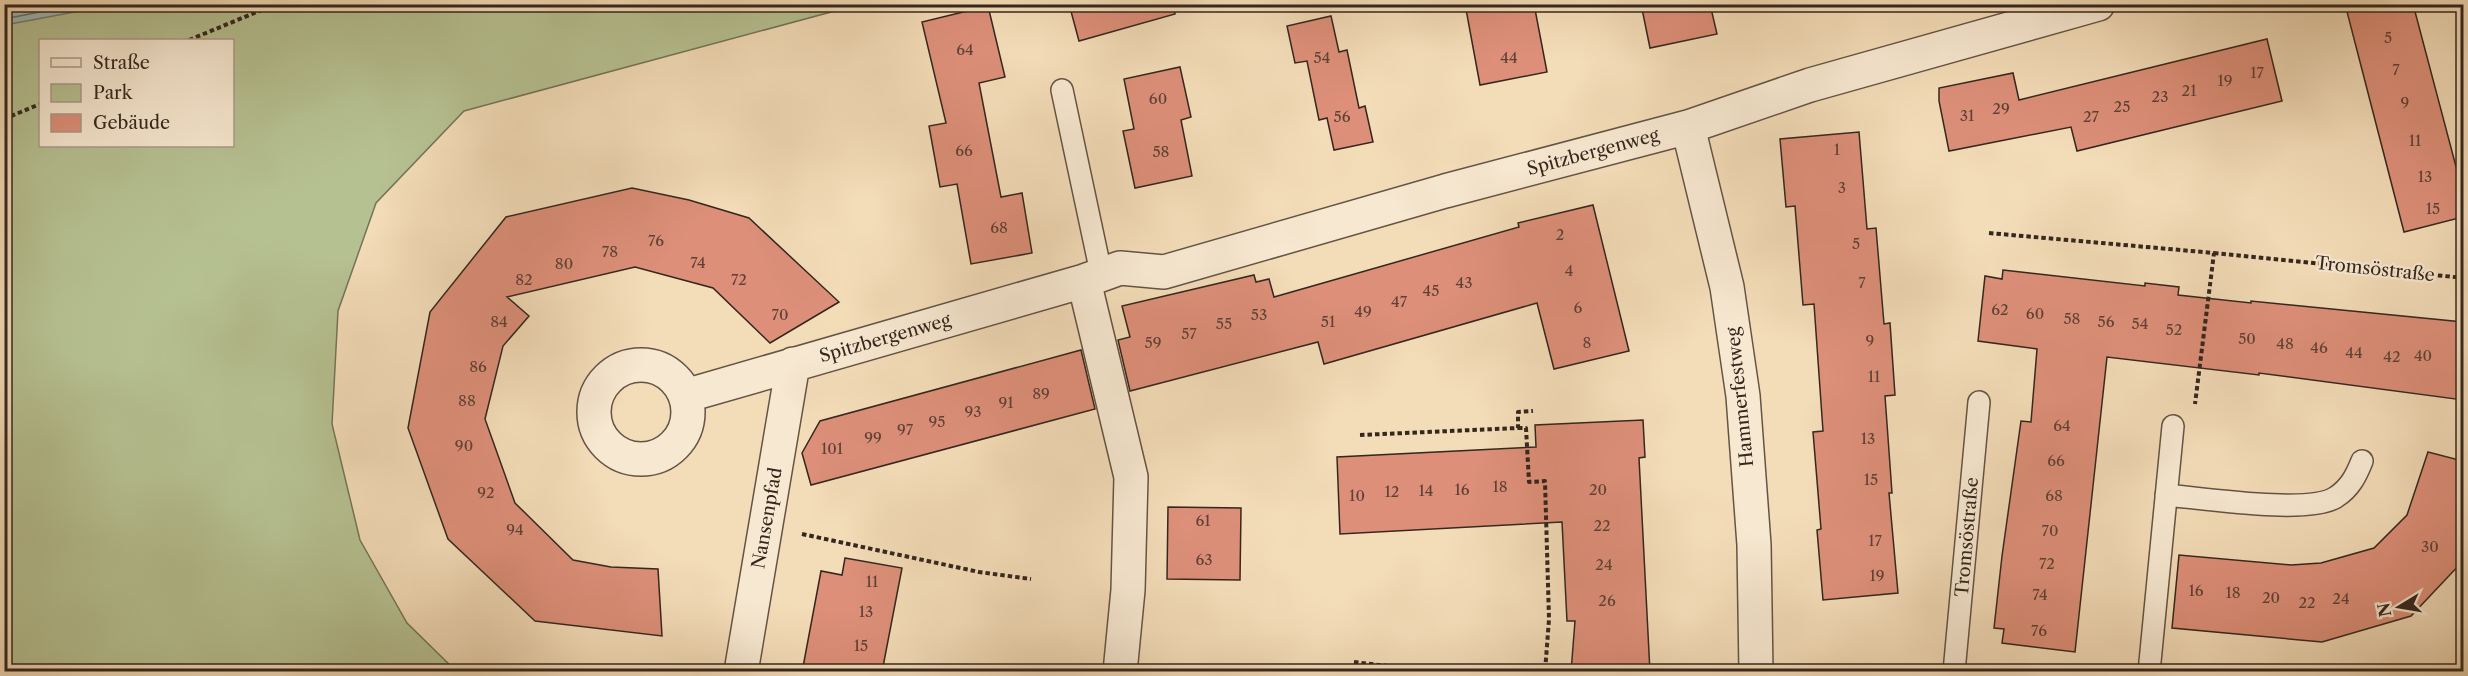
<svg xmlns="http://www.w3.org/2000/svg" width="2468" height="676" font-family="'Libre Caslon Text',serif">
  <style>
    .green { fill: #b6c192; stroke: #757458; stroke-width: 1.5; fill-rule: evenodd }
    .water { fill: #9dbab6; stroke: #737f79; stroke-width: 1.5 }
    .lines { fill: none; stroke-linecap: round; stroke-linejoin: round }
    .shore { stroke: #68706a; stroke-width: 1.5 }
    .building { fill: #dd8f79; stroke: #34271e; stroke-width: 1.5 }
    .lane-casing { stroke: #645444; stroke-width: 24 }
    .street-casing { stroke: #645444; stroke-width: 36 }
    .path { stroke: #34271e; stroke-width: 4; stroke-dasharray: 4.5 3; stroke-linecap: butt }
    .lane { stroke: #f7e8d1; stroke-width: 21 }
    .street { stroke: #f7e8d1; stroke-width: 33 }
    .labels { text-anchor: middle; dominant-baseline: central; stroke-width: 4.5; stroke-linejoin: round; paint-order: stroke }
    .number-label { font-size: 15px; fill: #5e4135 }
    .street-label { font-size: 18px; fill: #34271e; stroke: #f7e8d1 }
  </style>
  <rect width="100%" height="100%" fill="#f3dcb8"/>
  <filter id="stains"><feTurbulence type="fractalNoise" baseFrequency=".00333" numOctaves="4"/><feColorMatrix values="0 0 0 0 .2 0 0 0 0 .09 0 0 0 0 .02 0 0 0 .5 -.17"/></filter>
  <radialGradient id="worn" r=".72"><stop offset=".6" stop-color="#630" stop-opacity="0"/><stop offset="1" stop-color="#630" stop-opacity=".3"/></radialGradient>
  <path class="green" d="M4,5h853l-393,106 -88,92 -38,108 -6,113 28,116 47,83 50,49 -452,-1zM40,40h192v106h-192z"/>
  <path class="water" d="M5,4h107v1l-107,20z"/>
  <g class="lines">
    <path class="shore" d="M4,19l77,-15"/>
  </g>
  <path class="building" d="M1069,4h105l1,10 -96,27z
    M1465,4h69l13,68 -67,13z
    M1641,4h69l7,30 -67,14z
    M2345,4h68l50,189v24l-59,15z
    M988,6l17,71 -26,6 22,114 21,-4 10,60 -61,11 -14,-80 -17,3 -11,-61 17,-3 -24,-101z
    M1331,16l8,36 8,-2 12,58 6,-2 8,36 -39,8 -7,-32 -8,2 -12,-59 -12,2 -8,-37z
    M2267,39l15,62 -205,50 -6,-24 -122,24 -10,-50v-13l74,-15 6,27z
    M1180,67l11,50 -10,3 11,56 -57,12 -12,-57 11,-2 -10,-50z
    M1859,132l8,97 9,-1 8,96 6,-1 5,72 -10,1 7,97h-3l9,100 -75,7 -6,-70 4,-1 -8,-97 10,-1 -9,-127 -11,1 -8,-99 -9,1 -6,-68z
    M632,188l57,12 60,18 90,84 -69,41 -57,-55 -78,-21 -128,30 22,19 -26,30 -18,73 30,84 58,57 38,7 47,2 4,67 -127,-15 -87,-82 -40,-111 22,-116 76,-95z
    M1593,205l36,146 -75,18 -17,-66 -213,61 -6,-22 -188,49 -12,-51 12,-3 -8,-31 132,-31 2,7 13,-3 5,18 245,-70 -1,-4z
    M2003,270l142,16v-3l34,4 -1,8 73,8v-2l212,21v78l-204,-27v2l-152,-18 -32,295 -73,-9 2,-14 -10,-1 8,-72 19,-135 10,1 6,-73 -59,-8 7,-65 17,3z
    M1081,350l14,59 -284,76 -9,-32 18,-32z
    M1643,420l2,37 -6,1 11,214h-79l4,-51h-8l-5,-99 -222,12 -3,-77 199,-10 -1,-22z
    M2428,452l35,9v100l-52,55 -89,26 -150,-14 7,-73 112,10 30,-2 53,-15 33,-33z
    M1168,507l73,1 -1,72 -73,-1z
    M845,558l57,10 -20,104h-52l-27,-5 18,-96 21,4z"/>
  <g class="lines">
    <defs>
      <path id="lane" d="M1062,90l39,183
        M2166,495c35,3 144,20 170,2 14,-9 20,-21 26,-36
        M1954,672l25,-270
        M2149,672l24,-246"/>
      <path id="street" d="M1688,127l39,160 16,109 11,149 2,127
        M1084,281l47,196 -3,113 -8,82
        M594 412a47 47 0 1 1 94 0a47 47 0 1 1-94 0Z
        M685,396l399,-115 36,-13 44,4 281,-81 243,-64 122,-42 288,-81
        M741,672l52,-308"/>
    </defs>
    <use href="#lane" class="lane-casing"/>
    <use href="#street" class="street-casing"/>
    <path class="path" d="M189,40l87,-36
      M4,119l36,-15
      M1989,233l225,20 -19,151
      M2214,253l250,25
      M1518,428h8l3,54 16,-1 4,138 -4,53
      M1360,435l158,-7v-16l15,-1
      M802,534l177,38 52,7
      M1354,662l85,10"/>
    <use href="#lane" class="lane"/>
    <use href="#street" class="street"/>
  </g>
  <g class="labels">
    <g class="number-label">
      <text x="2388" y="37">5</text>
      <text x="965" y="49">64</text>
      <text x="1322" y="57">54</text>
      <text x="1509" y="57">44</text>
      <text x="2396" y="69">7</text>
      <text x="2257" y="72">17</text>
      <text x="2225" y="80">19</text>
      <text x="2189" y="90">21</text>
      <text x="2160" y="96">23</text>
      <text x="1158" y="98">60</text>
      <text x="2405" y="102">9</text>
      <text x="2122" y="106">25</text>
      <text x="2001" y="108">29</text>
      <text x="1967" y="115">31</text>
      <text x="1342" y="116">56</text>
      <text x="2091" y="116">27</text>
      <text x="2415" y="140">11</text>
      <text x="1837" y="149">1</text>
      <text x="964" y="150">66</text>
      <text x="1161" y="151">58</text>
      <text x="2425" y="176">13</text>
      <text x="1842" y="187">3</text>
      <text x="2433" y="208">15</text>
      <text x="999" y="227">68</text>
      <text x="1560" y="234">2</text>
      <text x="656" y="240">76</text>
      <text x="1856" y="243">5</text>
      <text x="610" y="251">78</text>
      <text x="698" y="262">74</text>
      <text x="564" y="263">80</text>
      <text x="1569" y="270">4</text>
      <text x="524" y="279">82</text>
      <text x="739" y="279">72</text>
      <text x="1464" y="282">43</text>
      <text x="1862" y="282">7</text>
      <text x="1431" y="290">45</text>
      <text x="1399" y="301">47</text>
      <text x="1578" y="307">6</text>
      <text x="2000" y="309">62</text>
      <text x="1363" y="311">49</text>
      <text x="2035" y="313">60</text>
      <text x="780" y="314">70</text>
      <text x="1259" y="314">53</text>
      <text x="2072" y="318">58</text>
      <text x="499" y="321">84</text>
      <text x="1328" y="321">51</text>
      <text x="2106" y="321">56</text>
      <text x="1224" y="323">55</text>
      <text x="2140" y="323">54</text>
      <text x="2174" y="329">52</text>
      <text x="1189" y="333">57</text>
      <text x="2247" y="338">50</text>
      <text x="1870" y="340">9</text>
      <text x="1153" y="342">59</text>
      <text x="1587" y="342">8</text>
      <text x="2285" y="343">48</text>
      <text x="2319" y="347">46</text>
      <text x="2354" y="352">44</text>
      <text x="2423" y="355">40</text>
      <text x="2392" y="356">42</text>
      <text x="478" y="366">86</text>
      <text x="1874" y="376">11</text>
      <text x="1041" y="393">89</text>
      <text x="467" y="400">88</text>
      <text x="1006" y="402">91</text>
      <text x="973" y="411">93</text>
      <text x="937" y="421">95</text>
      <text x="2062" y="425">64</text>
      <text x="905" y="429">97</text>
      <text x="873" y="437">99</text>
      <text x="1868" y="438">13</text>
      <text x="464" y="445">90</text>
      <text x="832" y="448">101</text>
      <text x="2056" y="460">66</text>
      <text x="1871" y="479">15</text>
      <text x="1500" y="486">18</text>
      <text x="1462" y="489">16</text>
      <text x="1598" y="489">20</text>
      <text x="1426" y="490">14</text>
      <text x="1392" y="491">12</text>
      <text x="486" y="492">92</text>
      <text x="1357" y="495">10</text>
      <text x="2054" y="495">68</text>
      <text x="1203" y="520">61</text>
      <text x="1602" y="525">22</text>
      <text x="515" y="529">94</text>
      <text x="2050" y="530">70</text>
      <text x="1875" y="540">17</text>
      <text x="2430" y="546">30</text>
      <text x="1204" y="559">63</text>
      <text x="2047" y="563">72</text>
      <text x="1604" y="564">24</text>
      <text x="1877" y="575">19</text>
      <text x="872" y="581">11</text>
      <text x="2196" y="590">16</text>
      <text x="2233" y="592">18</text>
      <text x="2040" y="594">74</text>
      <text x="2271" y="597">20</text>
      <text x="2341" y="598">24</text>
      <text x="1607" y="600">26</text>
      <text x="2307" y="602">22</text>
      <text x="866" y="611">13</text>
      <text x="2039" y="630">76</text>
      <text x="861" y="645">15</text>
    </g>
    <g class="street-label">
      <text transform="translate(1593 152) rotate(-15)">Spitzbergenweg</text>
      <text transform="translate(2375 269) rotate(6)">Tromsöstraße</text>
      <text transform="translate(885 338) rotate(-16)">Spitzbergenweg</text>
      <text transform="translate(1740 397) rotate(-96)">Hammerfestweg</text>
      <text transform="translate(767 518) rotate(-80)">Nansenpfad</text>
      <text transform="translate(1967 537) rotate(-85)">Tromsöstraße</text>
    </g>
  </g>
  <rect width="2468" height="676" fill="none" stroke="#f3dcb8" stroke-width="24"/>
  <rect x="6" y="6" width="2456" height="664" fill="none" stroke="#34271e" stroke-width="3"/>
  <rect x="12" y="12" width="2444" height="652" fill="none" stroke="#34271e" stroke-width="1.5"/>
  <rect x="39" y="39" width="195" height="108" fill="#f7e8d1" stroke="#a99b89" stroke-width="1.5"/>
  <rect x="51" y="58" width="30" height="9" fill="#f7e8d1" stroke="#a99b89" stroke-width="1.5"/>
  <text x="93" y="69" font-size="18" fill="#34271e">Straße</text>
  <rect x="51" y="84" width="30" height="18" fill="#b6c192" stroke="#a99b89" stroke-width="1.5"/>
  <text x="93" y="99" font-size="18" fill="#34271e">Park</text>
  <rect x="51" y="114" width="30" height="18" fill="#dd8f79" stroke="#a99b89" stroke-width="1.5"/>
  <text x="93" y="129" font-size="18" fill="#34271e">Gebäude</text>
  <g transform="translate(2399 607) rotate(259)" stroke="#f7e8d1" stroke-width="4.5" paint-order="stroke">
  <path d="M0-4.5L10 22L0 15L-10 22Z" fill="#34271e"/>
  <text y="-9" font-size="16" font-weight="bold" text-anchor="middle" fill="#34271e">N</text>
  </g>
  <rect width="100%" height="100%" filter="url(#stains)"/>
  <rect width="100%" height="100%" fill="url(#worn)"/>
</svg>
